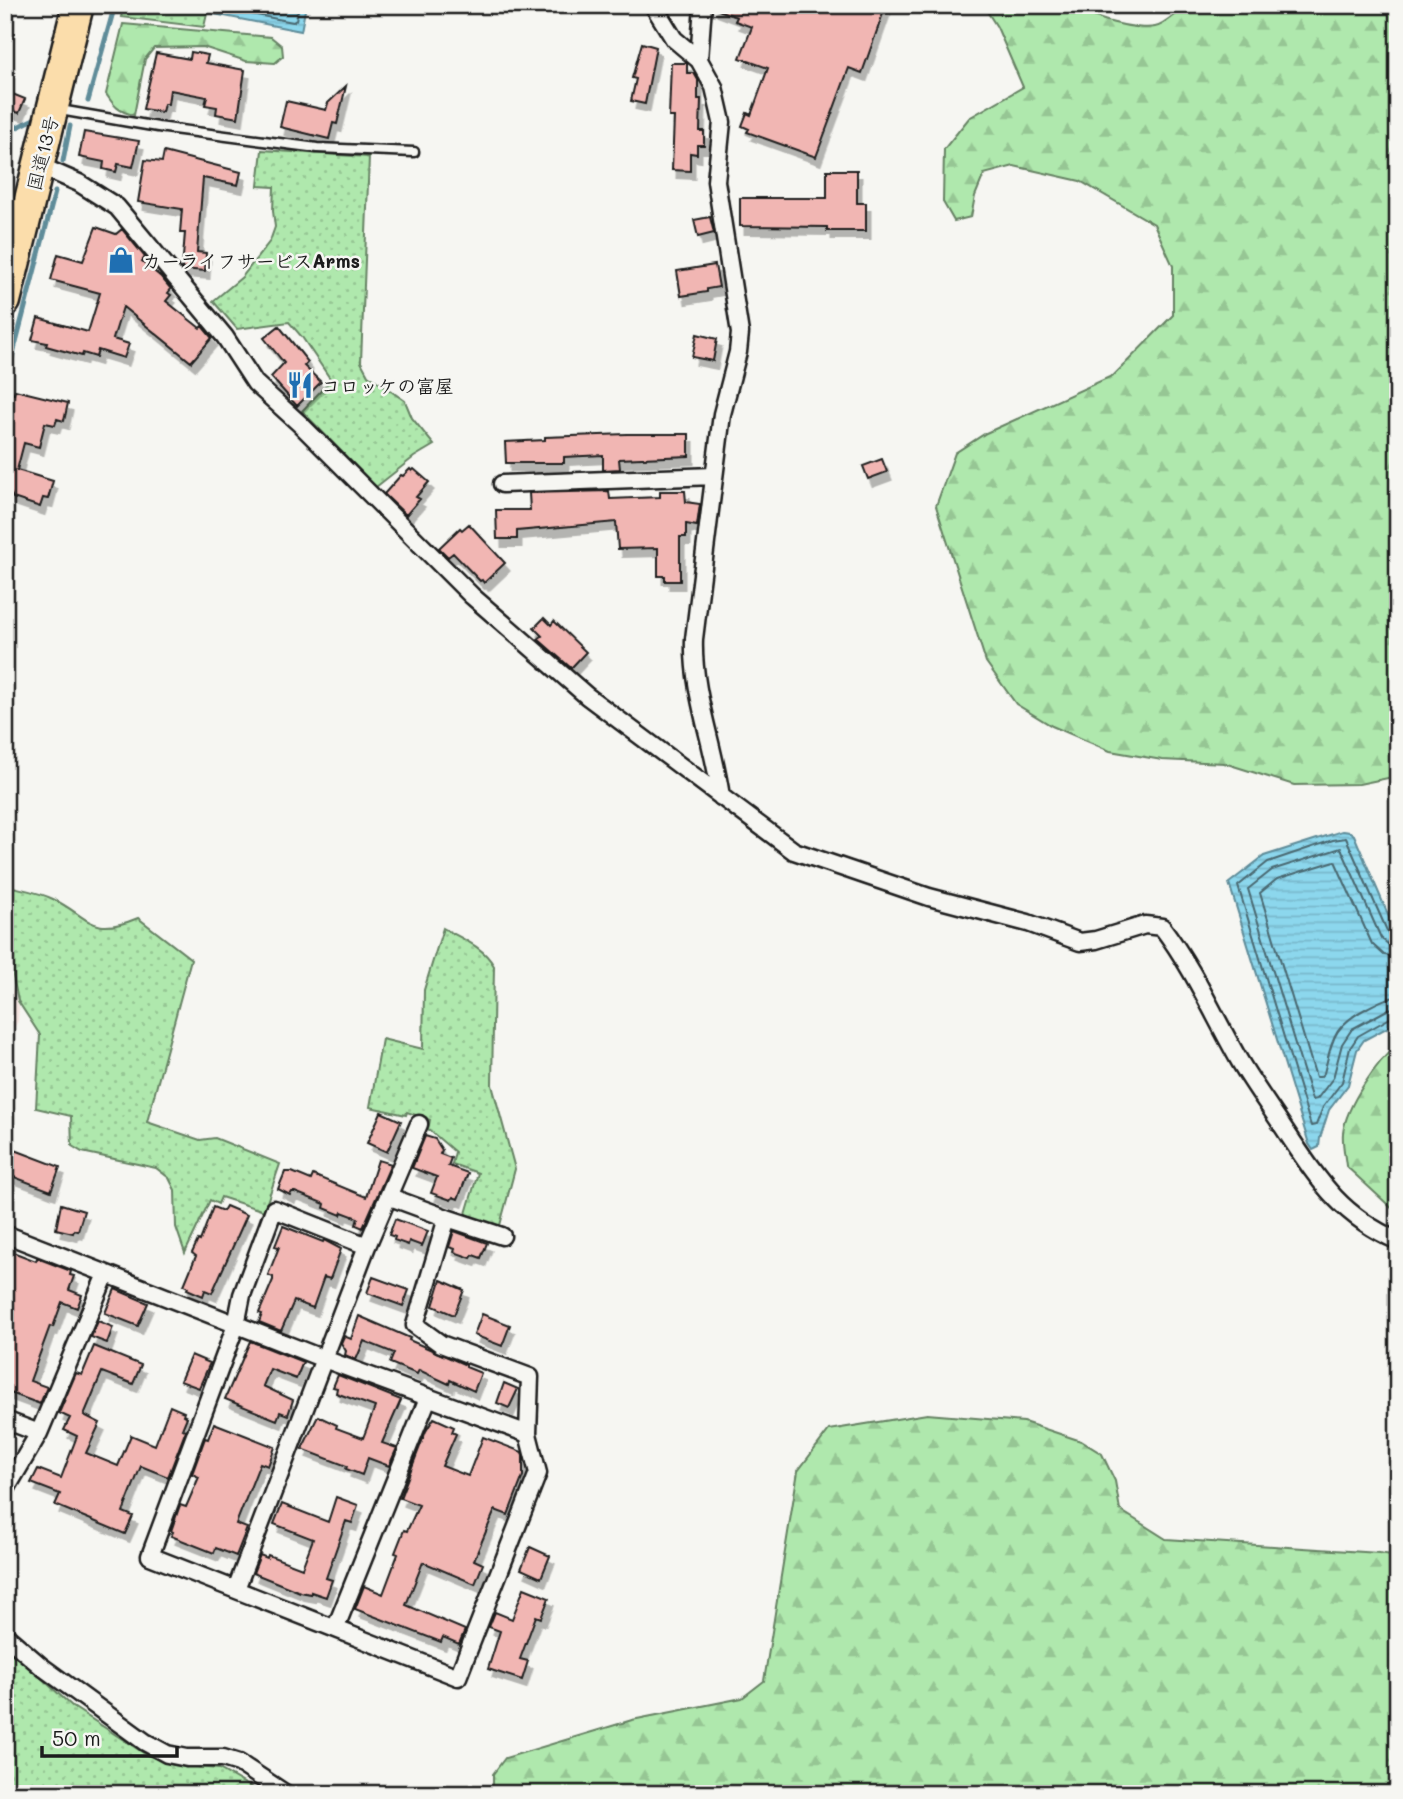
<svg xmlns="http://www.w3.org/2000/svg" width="1403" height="1799" font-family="Mali,'Klee One',sans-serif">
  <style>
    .built { fill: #f4e3df }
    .green { fill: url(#green-dots); stroke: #668264; stroke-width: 2 }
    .forest { fill: url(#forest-firs); stroke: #668264; stroke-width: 2 }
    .water { fill: url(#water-rules); stroke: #5f8c99; stroke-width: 2 }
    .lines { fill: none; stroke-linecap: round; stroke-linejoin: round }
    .shore { stroke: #496770; stroke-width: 2 }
    .stream { stroke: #5f8c99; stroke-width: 5 }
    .building { fill: #f1b6b3; stroke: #1c1c1c; stroke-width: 2; filter: url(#shadow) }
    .lane-casing { stroke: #1c1c1c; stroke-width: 13 }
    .street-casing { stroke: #1c1c1c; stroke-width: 21 }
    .highway-casing { stroke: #1c1c1c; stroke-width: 35 }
    .lane { stroke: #f6f6f2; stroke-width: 8 }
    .street { stroke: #f6f6f2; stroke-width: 16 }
    .highway { stroke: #fbddab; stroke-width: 30 }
    .labels { text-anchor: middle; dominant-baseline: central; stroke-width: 5; stroke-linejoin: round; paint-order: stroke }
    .street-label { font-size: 19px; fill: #1c1c1c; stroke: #f6f6f2 }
    .poi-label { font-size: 19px; font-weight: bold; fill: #1c1c1c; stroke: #f6f6f2; text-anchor: start }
  </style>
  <defs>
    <pattern id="green-dots" width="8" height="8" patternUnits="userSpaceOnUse" patternTransform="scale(1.75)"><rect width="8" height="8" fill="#afe8ad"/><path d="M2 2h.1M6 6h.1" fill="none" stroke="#96c694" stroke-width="1.8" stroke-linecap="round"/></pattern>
    <pattern id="forest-firs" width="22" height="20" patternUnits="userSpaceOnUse" patternTransform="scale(1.75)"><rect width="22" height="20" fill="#afe8ad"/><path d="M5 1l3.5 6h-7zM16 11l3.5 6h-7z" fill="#96c694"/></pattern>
    <pattern id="water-rules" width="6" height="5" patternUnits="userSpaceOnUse" patternTransform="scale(1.75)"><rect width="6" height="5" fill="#8cd7ed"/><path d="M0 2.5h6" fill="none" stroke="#78b8cb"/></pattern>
    <filter id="shadow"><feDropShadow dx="4.5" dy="8" stdDeviation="0" flood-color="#0004"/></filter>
  </defs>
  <rect width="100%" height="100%" fill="#f6f6f2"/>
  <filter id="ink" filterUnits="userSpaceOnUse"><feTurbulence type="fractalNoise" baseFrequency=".0143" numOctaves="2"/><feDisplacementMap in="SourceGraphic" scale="14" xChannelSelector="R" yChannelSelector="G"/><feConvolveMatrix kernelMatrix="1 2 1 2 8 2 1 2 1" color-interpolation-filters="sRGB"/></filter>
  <g filter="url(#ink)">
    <path class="built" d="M5,957l5,27 9,23 -1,14 -13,24z"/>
    <path class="green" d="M124,5h85l-5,22 -83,-10z
      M262,150l107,7 -8,205 7,13 37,26 7,17 22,27 -20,12 -38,30 -74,-76 29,-31 -29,-43 -13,-15 -52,7 -24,-28 29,-24 28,-36 5,-14 -2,-16 1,-24 -16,-1z
      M5,885c15,4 34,7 48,14 37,18 37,39 85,19l53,41 -44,163 53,18 15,-2 65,26 -16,47 -43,-14 -3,7 -8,-4 -25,53 -9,-26 -1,-37 -6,-12 -13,-10 -74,-16 -10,-6 -1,-30 -35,-8 4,-73 -22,-34 -13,-64z
      M443,928c18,10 41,19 51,38l-2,119 23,84 -16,60 -34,-12 13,-44 -26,-9 3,-12 -27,-23 2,-9 -23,-8 -1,3 -36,-8 12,-68 41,10 1,-59z
      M5,1645l68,62 74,48 27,10 45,4 44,25h-258z"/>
    <path class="forest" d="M983,5h95c8,14 61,26 77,22 9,-1 20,-13 28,-18l1,-4h214v771l-39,8 -65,1 -70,-22 -62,-3 -52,-9 -58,-25 -36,-22 -30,-42 -50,-156 19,-53 31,-20 128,-58 59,-60v-49l-19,-42 -74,-43 -66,-15 -30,8 -9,22 -4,21 -17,4 -11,-19 1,-53 25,-31 54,-31 -26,-60z
      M123,24l148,13 11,9 1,10 -8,7 -29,-2 -43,-14 -49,1 -9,11 -11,56c-15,-3 -20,-9 -28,-21z
      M1398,1044v170l-52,-48c-1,-10 -4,-23 -3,-33 3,-27 34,-72 55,-89z
      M927,1414l97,8 57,19 21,13 13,27 5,29 46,29 213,14 19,3v238h-905v-20l12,-16 127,-38 110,-22 22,-17 34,-210 31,-41z"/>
    <path class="water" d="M216,5h90l-5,26 -87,-17z
      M1342,831l8,1 4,3 44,103v84l-34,18 -7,10 -9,35 -19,25 -9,28 -1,9 -6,3 -4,-6 -80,-261 35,-27z"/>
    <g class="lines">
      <path class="shore" d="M222,5l3,4 68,13 3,-2 3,-15
        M1398,938l-6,-1 -4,-4 -42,-95 -13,2 -65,22 -30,24 73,240 5,-1 7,-18 19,-25 8,-34 8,-12 34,-19 6,-1
        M1398,946l-9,-1 -8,-7 -40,-90 -69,22 -24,19 64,211 5,-1 16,-21 9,-34 10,-15 37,-20 9,-2
        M1398,957l-14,-2 -12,-11 -37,-83 -58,18 -17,14 56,184h4l4,-4c9,-35 9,-47 43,-65 10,-5 19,-11 31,-11"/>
      <path class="stream" d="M88,101l27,-96
        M5,133l29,-14
        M63,161l7,-35
        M5,384l50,-192"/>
    </g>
    <path class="building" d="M713,5h173l-24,68 -13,-5 -33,89 -69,-25 2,-3 -7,-3 5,-13 4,2 17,-47 -28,-10 12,-31 -17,-6 2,-4 -24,-9z
      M642,43l14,4 -11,57 -14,-3 5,-22 -4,-1z
      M191,52l17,3 -2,8 39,7 -7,48 -22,-4 1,-7 -12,-2 2,-8 -37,-7 -2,14h-4l-2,8 -19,-3 13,-56 34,6z
      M671,63h16v10h7l4,7v19h3l-1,32h4v14h-7v9l-7,-1v18l-18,-1 2,-53h-5z
      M346,86l-9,38 -4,-1 -4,16 -49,-12 6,-26 40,9 2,-7z
      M5,91l20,8 -6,14 -14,-5z
      M84,132l55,9 -6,26 -15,-3 -2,8 -13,-3 1,-7 -25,-5z
      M164,152l77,20 -3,13 -35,-7 -6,74 9,1 -1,18 -23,-2 3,-36h-5l2,-24 -44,-7 7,-42 17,2z
      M827,170h30v33h9v28h-39v-4l-87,-1v-28h87z
      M710,217l4,16 -16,4 -4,-17z
      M96,227l20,7 6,-5 23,28 -3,4 19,16 10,12 -3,4 3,2 -5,6 34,27 2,-2 10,12 -21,24 -68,-55 -10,32 16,5 -5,14 -26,-8 -2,7 -13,-4 -1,3 -36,-10 1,-3 -15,-3 6,-22 50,14 12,-39 -49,-13 7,-26 25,7z
      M715,265l4,22 -12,2v3l-26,4 -4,-25z
      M279,326l29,36 -4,4 17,16 -24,24 -26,-29 13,-14 -20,-25z
      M697,334l20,5 -4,22 -21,-4z
      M15,390l53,13 -4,18 -7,-2 -2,6 -10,-2 -6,24 -15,-4 -7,27 36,11 -5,18 -5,-1 -3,9 -27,-9 -2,-4 -1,3 -5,-1v-90l3,-13 6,1z
      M627,434h62v22l-70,3 1,10 -17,1v-15l-39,2v6h-58l-1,-21 40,-2v-3z
      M882,459l5,13 -19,7 -5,-13z
      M410,469l2,2 2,-2 15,13 -13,15 4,2 -14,16 -22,-21 17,-19 2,1z
      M609,491l1,8 50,-2v-6h25l1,11 14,2 -3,22 -11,-2v13h-6v44h-15v-5h-7v-28l-40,1 -2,-27 -99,9v8h-20l-1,-29h34l-1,-17z
      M469,524l36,39 -21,20 -2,-3 -2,1 -27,-28 -5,4 -9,-9 21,-20 2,2z
      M544,618l7,7 3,-4 32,31 -15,16 -33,-29 4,-3 -8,-8z
      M381,1112l20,9 -14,31 -20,-9z
      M425,1136l10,3 7,11 -2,4 11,4 -3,8 20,7 -10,26 -5,-2 -2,3 -20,-7 6,-16 -25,-9z
      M15,1150l45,17 -9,24 -45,-17z
      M378,1160l13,4 -28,64 -7,-3 2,-7 -16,-6 -1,3 -17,-7 1,-4 -30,-12h-3l-2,3 -12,-6 7,-17h7l19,8 2,-5 53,22z
      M61,1204l23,7 -6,20 -4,-1 -1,3 -17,-4z
      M226,1206l21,9 -35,78 -7,-3 -2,6 -16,-7 1,-2 -4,-2 12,-29 -4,-3 6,-13 2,1 13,-34 10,4z
      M395,1219l33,12 -6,15 -13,-5 -1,4 -14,-5 1,-3 -6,-2z
      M283,1226l40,16 1,-2 17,9 -11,30 -6,-2 -11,31 -19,-7 -13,30 -22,-9 3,-8 -3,-1 14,-33v-3l-5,-2 11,-28 -4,-1z
      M454,1231l33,12 -6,15 -8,-3 -2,3 -17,-6 1,-3 -6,-2z
      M5,1249l31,12 1,-3 34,13 -1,4 4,1 -5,14 13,5 -5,13 -15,-6 -9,25 -3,-1 -20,55 17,6 -7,17 -35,-13z
      M373,1277l36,13 -6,16 -36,-13z
      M441,1280l23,10 -10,25 -21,-9z
      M115,1289l33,14 -10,23 -33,-13z
      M482,1314l28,11 -8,21 -28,-11z
      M359,1316l51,22 -1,2 57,25v2l15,6 -7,18 -24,-11 -1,4 -30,-14 -2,4 -27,-11 4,-10 -30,-12 -8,19 -11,-5 1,-4 -5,-8 3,-7 7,3z
      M98,1321l15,6 -6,16 -16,-6z
      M250,1341l53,21 -7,17 -26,-10 -7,17 30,14 -5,15 -8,-3 -3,8 -52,-21z
      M94,1346l47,19 -8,19 -31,-12 -18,43 16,8 -14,30 32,13 13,-31 24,10 15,-39 14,6 -1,3 4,2 -5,12 4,1 -18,47 -27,-11 -18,46 10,4 -8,18 -70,-29 5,-11 -29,-11 7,-14 23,9 16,-42 -13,-6 6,-12 -11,-5 17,-40 6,2z
      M191,1355l19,8 -11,25 -19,-7z
      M338,1375l63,25 -19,43 15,5 -8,18 -21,-8 -6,17 -16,-6 1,-3 -45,-17 16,-33 19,9 -1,3 27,10 12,-31 -39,-14 1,-5 -4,-1z
      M504,1383l14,6 -9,19 -12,-5z
      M434,1418l20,9 -2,5 4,2 -14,32 26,10 15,-39 39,15 1,4v20l-15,39 -13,-5 -21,50 9,4 -8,20 -52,-22 -17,43 59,25 -6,14 -16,-7 -2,5 -86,-33 9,-23 19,8 15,-40 -3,-1 9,-23 3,1 12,-26 -19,-7 26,-67z
      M214,1423l61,24 -7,19 -8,-3 -24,61 11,4 -11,28 -20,-8 -2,5 -43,-17 2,-4 -2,-1 9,-26 6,2 13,-30 -7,-3 13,-36 3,1z
      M336,1497l22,8 -6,18 -6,-2 -20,57 6,2 -6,17 -15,-5v2l-11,-2 -47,-19 7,-18 7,3 1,-3 34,13 11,-29 -39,-15 8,-20 46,18z
      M530,1547l20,9 -9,22 -20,-9z
      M524,1588l25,10 -8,20 -5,-2 -16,43 8,2 -6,19 -34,-11 12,-38 -11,-4 6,-15 17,7z"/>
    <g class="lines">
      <defs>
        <path id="lane" d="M60,110l98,17 159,21 97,4"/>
        <path id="street" d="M653,5l21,34 25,21 15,27 8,35 -6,59 24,152 -2,19 -16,62 -28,225c-2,54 20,105 27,158
          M699,60l4,-55
          M40,166l39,17 38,24 108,130 30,46 45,41 172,172 115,100 207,155 135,46 99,26 52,19 16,-2 49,-15 17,2c31,41 52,89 77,133 15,26 34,51 50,76 32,48 54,81 109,105
          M502,484l212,-8
          M447,1218l55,18
          M5,1234l319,125 204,75
          M367,1246l-93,-37 -32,86 -6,30 -86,231 308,121 80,-204 -10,-39 2,-57 -89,-33 -26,-19 32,-107 -57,-21
          M5,1420l34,13 67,-159
          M5,1491l34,-58
          M236,1589l131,-343 52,-122
          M336,1627l92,-229
          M5,1635l36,31 104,76 22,12 20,4h36l16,5 47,31"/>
        <path id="highway" d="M5,301l73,-296"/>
      </defs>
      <use href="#lane" class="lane-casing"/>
      <use href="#street" class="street-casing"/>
      <use href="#highway" class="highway-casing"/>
      <use href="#lane" class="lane"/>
      <use href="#street" class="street"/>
      <use href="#highway" class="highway"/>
    </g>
  </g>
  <defs>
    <symbol id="shop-bare" viewBox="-9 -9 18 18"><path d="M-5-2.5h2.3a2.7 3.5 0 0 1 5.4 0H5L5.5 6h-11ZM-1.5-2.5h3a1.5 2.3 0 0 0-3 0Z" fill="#1f6fb2" stroke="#f6f6f2" stroke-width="2.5" paint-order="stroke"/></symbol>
    <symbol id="restaurant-bare" viewBox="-9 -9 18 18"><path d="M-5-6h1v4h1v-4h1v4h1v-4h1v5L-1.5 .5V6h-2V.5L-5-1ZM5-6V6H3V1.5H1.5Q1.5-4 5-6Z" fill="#1f6fb2" stroke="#f6f6f2" stroke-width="2.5" paint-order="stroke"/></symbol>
  </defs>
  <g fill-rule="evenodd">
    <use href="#shop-bare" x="102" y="241" width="38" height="38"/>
    <use href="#restaurant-bare" x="281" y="366" width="38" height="38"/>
  </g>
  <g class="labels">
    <g class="street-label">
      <text transform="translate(42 153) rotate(-76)">国道13号</text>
    </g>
    <g class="poi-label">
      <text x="142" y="260">カーライフサービスArms</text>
      <text x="321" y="385">コロッケの富屋</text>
    </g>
  </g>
  <rect width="1403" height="1799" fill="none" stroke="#f6f6f2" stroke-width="28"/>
  <rect x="14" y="14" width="1375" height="1771" fill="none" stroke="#1c1c1c" stroke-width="2.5" filter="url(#ink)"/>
  <path d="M42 1746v10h135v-10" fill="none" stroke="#1c1c1c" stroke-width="3.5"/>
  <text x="52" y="1746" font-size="21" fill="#1c1c1c" stroke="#f6f6f2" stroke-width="5" paint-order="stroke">50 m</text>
</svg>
